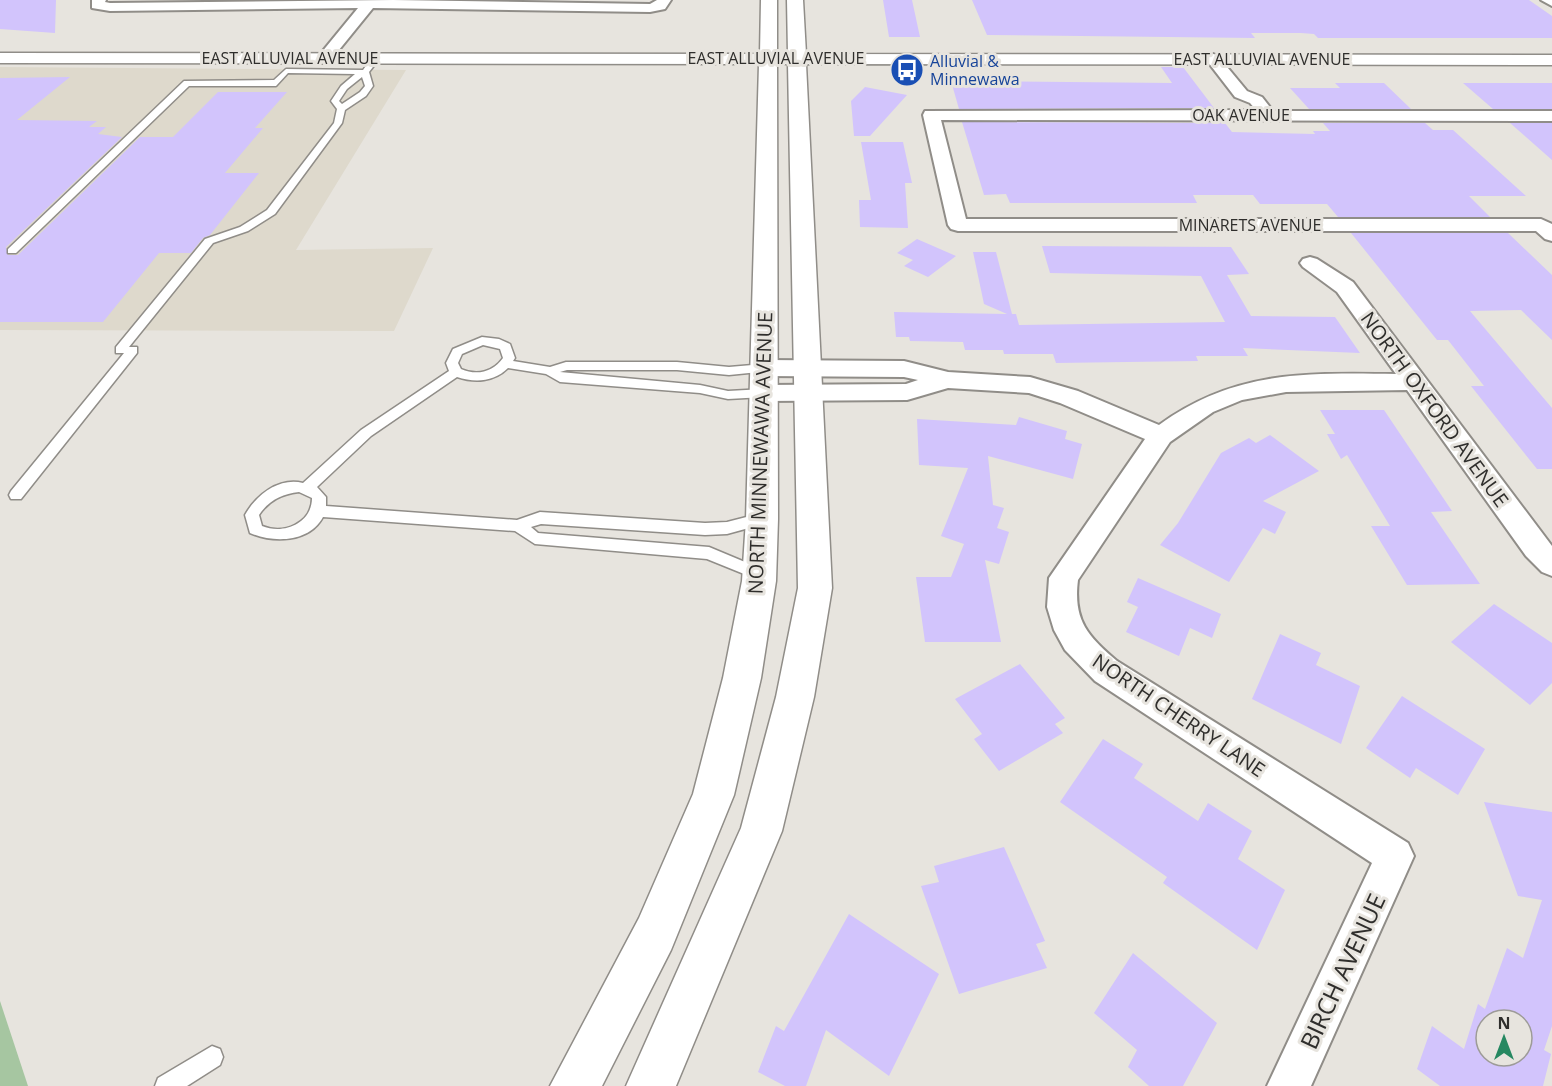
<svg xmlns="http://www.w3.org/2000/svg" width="1552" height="1086" font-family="'Open Sans',sans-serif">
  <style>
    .built { fill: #ded9cc }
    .green { fill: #a6c6a1 }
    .building { fill: #d2c4fc; fill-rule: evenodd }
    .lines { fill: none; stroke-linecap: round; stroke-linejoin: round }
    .lane-casing { stroke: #908d88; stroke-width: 3 }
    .street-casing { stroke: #908d88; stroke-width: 4 }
    .secondary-casing { stroke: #908d88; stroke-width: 3 }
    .lane { fill: #fff; fill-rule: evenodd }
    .street { fill: #fff; fill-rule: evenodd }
    .secondary { fill: #fff; fill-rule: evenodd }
    .labels { text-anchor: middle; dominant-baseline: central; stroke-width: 6; stroke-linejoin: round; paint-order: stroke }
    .far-street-label { font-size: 16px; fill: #2f2e2c; stroke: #e7e4de }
    .far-transit-label { font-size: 16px; fill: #164399; stroke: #e7e4de; text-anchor: start }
    .street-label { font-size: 20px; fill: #2f2e2c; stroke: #e7e4de }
    .near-street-label { font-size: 24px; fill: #2f2e2c; stroke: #e7e4de }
  </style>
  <rect width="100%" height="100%" fill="#e7e4de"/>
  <path class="built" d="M0,67l406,3 -110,180 137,-2 -39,83 -394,-1z"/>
  <path class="green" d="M0,1001l28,85h-28z"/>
  <path class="building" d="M0,0h56l-1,33 -55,-4z
    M883,0h29l8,37h-31z
    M972,0h557l23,16v22h-234l-4,-4 -13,-1h-50l4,5 -268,-3z
    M1161,67h22l31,41 -255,1 -8,-28 221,2z
    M70,77l-53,43 80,1 -8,6h17l-8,7 24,3 -116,110 2,8h10l122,-118h33l45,-45h69l-32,36h8l-38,45h34l-49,62 -7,3 -12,15h-32l-56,69h-103v-244z
    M1335,83h49l27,26h-102l-19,-21h50z
    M1463,83h89v26h-59z
    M865,87l42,8 -37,41h-16l-3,-35z
    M962,122l263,1 7,9 83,2 -2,-3h17l-7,-8h102l8,7h20l73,66h-57l21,21h-152l-11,-13h-67l-7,-9h-60l4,8h-187l-4,-9 -22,1z
    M1510,123h42v37z
    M861,142h42l9,41h-7l3,45 -48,-1 -1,-27h12z
    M1351,233h157l44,42v65l-31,-30 -51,1 82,97v61h-15l-66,-83h13l-36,-46h-11z
    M917,239l39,17 -28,21 -24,-11 9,-6 -16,-7z
    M1042,246l189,1 18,27 -22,1 24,41 84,1 25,36 -117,-5 5,8h-52l2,5 -142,2 -3,-9h-49l-1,-4h-38l-2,-8 -53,-1 -1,-4h-13l-2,-25 113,2 -23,-10 -11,-52h23l16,62h4l3,11 206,-3 -24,-46 -151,-3z
    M1320,410h64l68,101 -21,1 49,72 -73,1 -36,-59h19l-43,-71 -6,4 -14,-25h8z
    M1019,417l48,14 -2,8 17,5 -9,35 -85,-23 5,49 11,3 -7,20 12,4 -10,32 -14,-4 16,82h-76l-9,-65h35l13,-33 -23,-8 27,-68 -49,-3 -2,-46 99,6z
    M1270,435l49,36 -56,30 23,11 -11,22 -12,-6 -34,54 -69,-37 18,-22 43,-70 28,-15 7,5z
    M1138,578l83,36 -9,24 -22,-10 -11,28 -53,-24 12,-25 -11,-5z
    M1494,604l58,39v40l-22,22 -79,-63z
    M1280,634l41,19 -5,12 44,21 -19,58 -89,-45z
    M1020,664l45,54 -10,6 8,9 -64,38 -25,-32 8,-5 -27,-35z
    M1402,696l83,53 -27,46 -42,-27 -6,10 -44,-30z
    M1103,739l40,25 -9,14 64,43 10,-18 44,28 -14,28 47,31 -28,60 -94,-67 4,-6 -107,-75z
    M1484,802l68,10v214l-8,24 7,4 -8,32h-103l-23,-17 15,-43 32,23 14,-45 7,5 22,-61 16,10 19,-58 -24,-4zM1486,1020h36v36h-36z
    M1004,847l41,94 -9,3 11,24 -88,26 -38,-108 18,-4 -5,-16z
    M849,914l90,60 -50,102 -63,-46 -20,56h-21l-27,-14 18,-46 8,5z
    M1133,953l84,70 -34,63h-34l-21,-19 9,-17 -43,-37z"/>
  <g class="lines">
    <defs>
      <path id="lane" d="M373,56l7,2 -11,14 4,14 -7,10 -21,14 -3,13 -67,91 -27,17 -35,12 -84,104h8v6l-116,146h-10l-2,-4 2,-4 113,-138h-8v-6l89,-108 35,-12 27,-17 67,-87 3,-14 -6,-8 10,-15 14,-12 -67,-1 -12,13h-87l-173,167h-8v-4l176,-168 90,-1 12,-11 77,1zM362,77l3,9 -5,6 -18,12 -3,-3 8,-12z
        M482,337l17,2 11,5 5,14 -2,3 37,6 16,-5h111l52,5 36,-3 4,1v6l-40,4 -52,-5h-110l-7,2 140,13 28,6 37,-2 6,4 -6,4 -37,2 -28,-6 -140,-11 -14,-8 -38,-6c-14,14 -33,15 -51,9l-86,59 -54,51 9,10v9l191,14 23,-8 165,11 22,-1 35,-9 5,2 2,4 -2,4 -40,11 -22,1 -164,-11 -10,3 7,6 171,14 55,23 3,4 -3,4h-10l-47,-19 -172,-15 -20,-13 -192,-14c-14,26 -50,26 -73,16l-5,-18c11,-20 34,-38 58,-32l58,-53 88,-59 -3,-8 7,-14zM483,345l17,4 3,9c-10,14 -26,18 -42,11l-3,-6 4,-9zM299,492l13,6c0,25 -28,37 -50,28l-3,-11c10,-15 23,-21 40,-23z
        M212,1046l8,3 3,8 -3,8 -33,21h-32l3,-8z"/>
      <path id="street" d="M92,0h14l-1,2 5,1 283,-3 257,4 7,-4h14l-6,9 -15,3 -277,-4 -43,53 -5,2 -8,-5 41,-50 -248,3 -18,-3z
        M1541,0h11v6z
        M1213,54l5,2 29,35 15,6 11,14h279v10l-611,-1 25,99h575l11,5v17l-7,-2 -9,-8h-578l-7,-2 -3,-4 -25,-110 2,-4 331,-1 -6,-7 -15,-6 -27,-35 -3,-3 3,-3z
        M1310,257l7,2 36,23 199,264v30l-10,-4 -16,-16 -119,-166 -121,2 -44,8 -29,12 -43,30 -92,138c-5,41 10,56 39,81l291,182 6,13 -103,230h-44l105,-223 -277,-182 -30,-31 -11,-20 -7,-23 2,-29 96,-139 -85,-36 -31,-10 -81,-5 -41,12 -142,1 -9,-2 -3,-6 3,-6 9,-2 141,-1 12,-4 -14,-3 -139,-1 -8,-3 -4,-5 4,-5 8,-3 139,1 44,11 82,5 48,14 81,34c76,-55 147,-52 237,-51l-59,-82 -34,-25 -3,-4 3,-4z"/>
      <path id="secondary" d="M761,0h16v54h11l-1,-54h16l3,54 746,1v10l-746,-1 26,524 -18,109 -32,134 -106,255h-50l115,-258 35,-131 22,-109 -10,-524h-11l1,455 -2,62 -15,97 -27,117 -63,155 -69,136h-52l89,-168 54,-124 30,-116 19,-97 4,-62 13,-455 -759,-1v-10l760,1z"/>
    </defs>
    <use href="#lane" class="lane-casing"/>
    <use href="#street" class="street-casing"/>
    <use href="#secondary" class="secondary-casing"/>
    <use href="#lane" class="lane"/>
    <use href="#street" class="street"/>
    <use href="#secondary" class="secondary"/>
  </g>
  <defs>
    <symbol id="bus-disc" viewBox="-11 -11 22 22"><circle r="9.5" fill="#1a4fb4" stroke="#e7e4de"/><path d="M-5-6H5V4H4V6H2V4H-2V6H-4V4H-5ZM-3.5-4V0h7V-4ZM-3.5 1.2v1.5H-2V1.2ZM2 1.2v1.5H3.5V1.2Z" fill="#fff"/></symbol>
  </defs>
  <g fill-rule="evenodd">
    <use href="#bus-disc" x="888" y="51" width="38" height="38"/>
  </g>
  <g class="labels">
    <g class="far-street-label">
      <text x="290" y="58">EAST ALLUVIAL AVENUE</text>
      <text x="776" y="58">EAST ALLUVIAL AVENUE</text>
      <text x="1262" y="59">EAST ALLUVIAL AVENUE</text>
      <text x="1241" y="115">OAK AVENUE</text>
      <text x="1250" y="225">MINARETS AVENUE</text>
    </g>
    <g class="far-transit-label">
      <text x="930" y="61">Alluvial &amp;<tspan x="930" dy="18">Minnewawa</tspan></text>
    </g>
    <g class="street-label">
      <text transform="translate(1435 409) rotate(54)">NORTH OXFORD AVENUE</text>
      <text transform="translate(760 453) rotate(-88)">NORTH MINNEWAWA AVENUE</text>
      <text transform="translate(1179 715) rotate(34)">NORTH CHERRY LANE</text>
    </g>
    <g class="near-street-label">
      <text transform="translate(1342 971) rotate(-65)">BIRCH AVENUE</text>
    </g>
  </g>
  <g transform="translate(1504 1038)"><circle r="28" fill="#e7e4de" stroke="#9d9b97" stroke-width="1.5"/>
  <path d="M0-4.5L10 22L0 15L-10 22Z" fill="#268861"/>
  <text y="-9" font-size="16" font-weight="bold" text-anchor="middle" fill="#2f2e2c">N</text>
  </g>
</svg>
